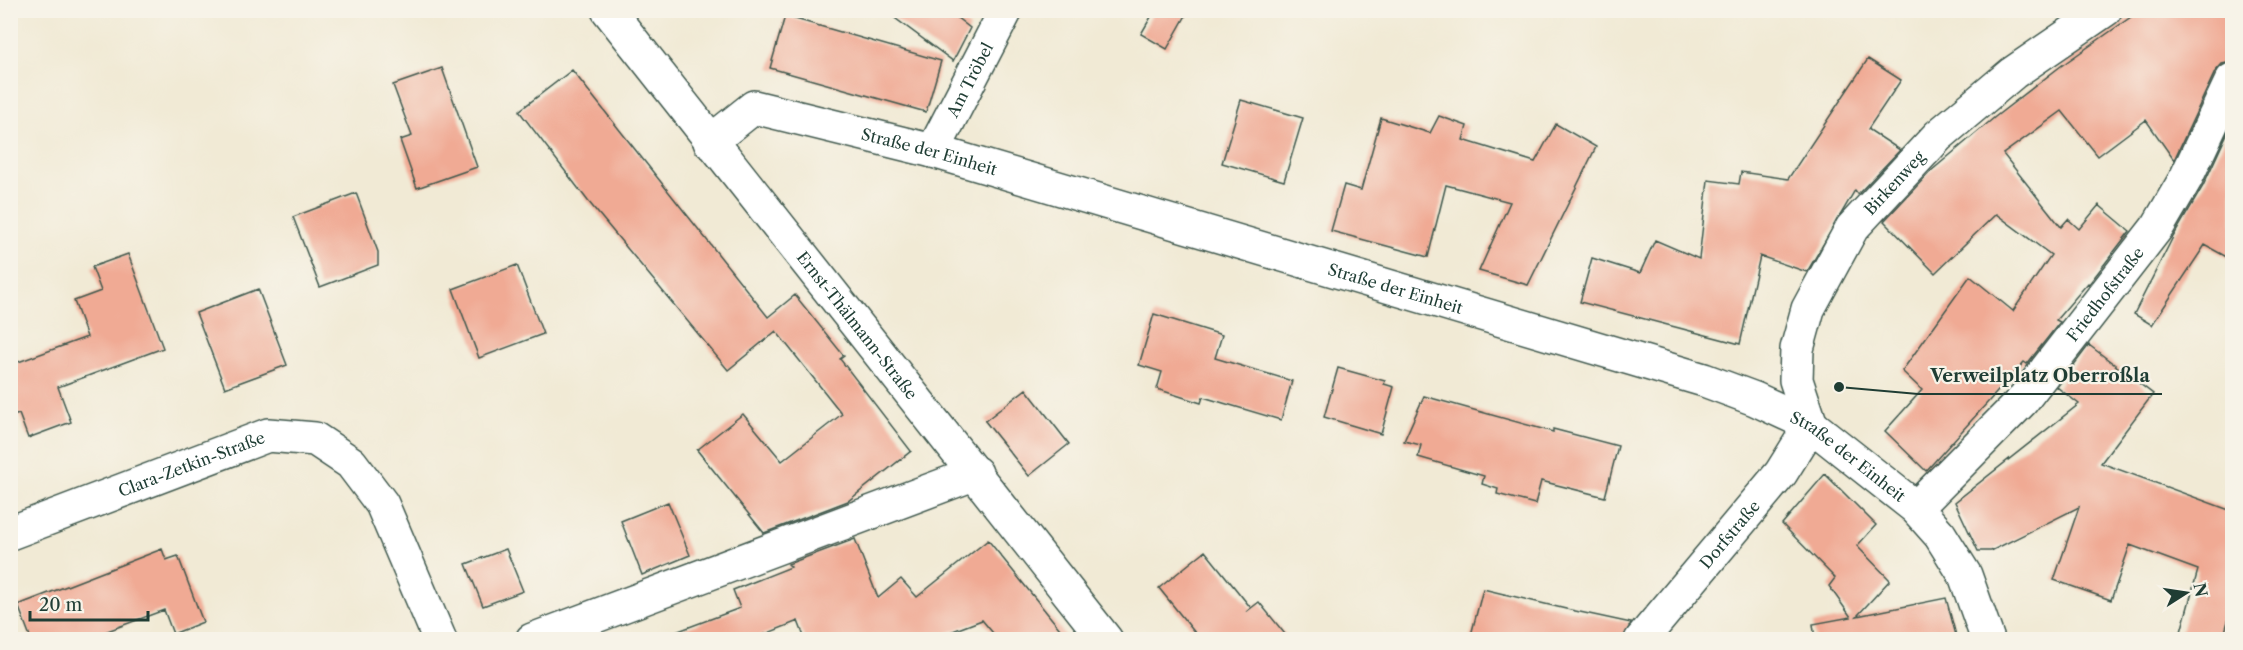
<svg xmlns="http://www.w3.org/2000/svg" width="2243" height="650" font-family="'Libre Caslon Text',serif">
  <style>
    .building { fill: #f0aa94 }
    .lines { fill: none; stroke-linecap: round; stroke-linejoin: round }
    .minor-casing { stroke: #3e574c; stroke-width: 36 }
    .minor { stroke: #fff; stroke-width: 33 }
    .labels { text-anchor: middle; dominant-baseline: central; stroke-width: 4.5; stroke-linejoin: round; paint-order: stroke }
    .street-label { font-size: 16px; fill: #1f3d34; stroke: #f7f3e8 }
    .leader { fill: none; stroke: #1f3d34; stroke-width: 2 }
    .callout-dot { fill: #1f3d34; stroke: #f7f3e8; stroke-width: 2 }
    .callout-label { font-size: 18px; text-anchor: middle; font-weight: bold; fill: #1f3d34; stroke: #f7f3e8; stroke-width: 4.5; stroke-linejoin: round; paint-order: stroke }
  </style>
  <rect width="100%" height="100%" fill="#f7f3e8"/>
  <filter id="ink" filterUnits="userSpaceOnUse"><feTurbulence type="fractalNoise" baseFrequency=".0167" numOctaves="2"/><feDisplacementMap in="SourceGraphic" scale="12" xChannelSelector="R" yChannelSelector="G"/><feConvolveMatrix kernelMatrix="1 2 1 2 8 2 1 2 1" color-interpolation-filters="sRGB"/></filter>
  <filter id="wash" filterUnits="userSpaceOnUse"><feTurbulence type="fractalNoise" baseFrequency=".008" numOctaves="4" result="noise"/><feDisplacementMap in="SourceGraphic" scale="24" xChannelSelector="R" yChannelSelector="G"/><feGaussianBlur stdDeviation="1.35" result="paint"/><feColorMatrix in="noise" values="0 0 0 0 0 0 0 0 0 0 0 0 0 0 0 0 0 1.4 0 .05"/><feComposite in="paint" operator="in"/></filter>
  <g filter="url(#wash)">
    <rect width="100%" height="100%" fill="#f1ead5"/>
    <g id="blocks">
      <path class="building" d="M884,10h63l23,18 -17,33z
        M1155,10h34l-22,39 -26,-15z
        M2141,10h84l7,15v37l-10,2 -7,8 -41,88 -28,-40 -48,36 -36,-45 -59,43 58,73 7,-8 11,10 20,-24 31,26 -41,53 -1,-1 -32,37 4,2 -33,42 -3,-2 -98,109 -41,-40 37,-41 -20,-19 68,-95 43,35 38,-56 -55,-41 -61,59 -51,-52 47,-50 64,-54 66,-51z
        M785,16l156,45 -15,51 -156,-44z
        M1868,59l33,21 -33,49 32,21 -42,44 -3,-4 -48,82 -47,-16 -20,88 -160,-42 12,-44 48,15 15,-33 44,19 9,-79 31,4 2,-12 47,7z
        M442,68l35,99 -60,21 -17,-48 12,-4 -19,-51z
        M572,70l196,247 27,-22 49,61 -4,3 71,92 -63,50 -84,32 -67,-83 46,-36 39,47 60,-47 -66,-83 -48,39 -140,-169 -69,-90z
        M1241,100l62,18 -19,63 -62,-18z
        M1439,116l28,10 -4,14 72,22 21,-38 40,23 -68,138 -49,-14 31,-69 -64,-17 -18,72 -97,-26 13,-46 17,5 20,-72 49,15z
        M2232,123v137l-27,-15 -53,80 -18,-11 39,-77 30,-51z
        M356,193l22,59v13l-58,22 -27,-70z
        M128,254l35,94 -105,39 13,35 -43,16 -9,-24 -9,3v-52l77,-28 -13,-36 27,-10 -9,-24z
        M517,265l26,69 -64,24 -26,-69z
        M258,289l29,76 -62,23 -29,-75z
        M1154,314l68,21 -7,23 77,23 -11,39 -78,-23 -2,6 -44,-14 5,-17 -23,-7z
        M2089,345l64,49 -52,69 131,48v96l-9,32h-44l19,-69 -68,-25 -19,55 -57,-20 25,-73 -88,44h-13l-23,-49 124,-98 -22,-17z
        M1338,368l47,13 -1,3 10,3 -13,47 -57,-17z
        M1026,389l43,55 -40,32 -44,-55z
        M1424,396l129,36v-3l65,17 -13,51 -64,-16 -6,23 -38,-10 1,-5 -16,-5 2,-8 -66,-19 3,-12 -17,-4z
        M1825,474l51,51 -19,21 33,34 -33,36 89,-18 11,41h-142l-2,-15 38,-7 -22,-31 6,-8 -53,-54z
        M668,502l22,53 -48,20 -21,-54z
        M855,539l23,59 23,-19 16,18 71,-57 80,99h-70l-16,-19 -50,19h-127l-7,-18 -45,18h-88v-3l75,-28 -7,-18 58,-23 -3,-3z
        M162,549l4,11 12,-4 25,66 -30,12 -9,-24 -78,29h-55l-13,-34z
        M506,549l17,42 -40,15 -17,-42z
        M1205,551l46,57 -5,4 13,-10 30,37h-89l-41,-51z
        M1483,589l83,20 65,14 -8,16h-153z"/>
    </g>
  </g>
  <g filter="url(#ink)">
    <use href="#blocks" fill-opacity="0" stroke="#3e574c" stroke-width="1.5"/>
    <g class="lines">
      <defs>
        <g id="minor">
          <path id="s1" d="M608,10l498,630"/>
          <path id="s2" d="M710,142l44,-35 179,44 771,229 51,19 56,26 105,83 24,27 25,40 23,65"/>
          <path id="s3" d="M933,151l73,-141"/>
          <path id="s4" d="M1811,425l-15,-45 1,-31 11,-40 44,-81 86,-92 75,-63 92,-63"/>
          <path id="s5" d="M1916,508l106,-107 136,-175 28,-48 46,-98"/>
          <path id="s6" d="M10,533l258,-98 47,4 36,24 31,41 58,136"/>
          <path d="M532,640l444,-167"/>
          <path id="s7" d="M1641,640l140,-167 30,-48"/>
        </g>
      </defs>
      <use href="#minor" class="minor-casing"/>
      <use href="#minor" class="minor"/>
    </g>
  </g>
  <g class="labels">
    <g class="street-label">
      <text stroke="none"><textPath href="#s3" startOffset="80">Am Tröbel</textPath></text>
      <text stroke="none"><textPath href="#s2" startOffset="237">Straße der Einheit</textPath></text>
      <text stroke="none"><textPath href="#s4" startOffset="274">Birkenweg</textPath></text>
      <text stroke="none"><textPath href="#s2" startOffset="723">Straße der Einheit</textPath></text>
      <text stroke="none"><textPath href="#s5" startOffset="286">Friedhofstraße</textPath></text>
      <text stroke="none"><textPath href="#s1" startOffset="402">Ernst-Thälmann-Straße</textPath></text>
      <text stroke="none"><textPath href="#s2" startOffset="1209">Straße der Einheit</textPath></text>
      <text stroke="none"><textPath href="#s6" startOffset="194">Clara-Zetkin-Straße</textPath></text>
      <text stroke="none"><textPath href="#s7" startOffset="138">Dorfstraße</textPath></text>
    </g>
  </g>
  <path class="leader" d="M1839 387L1918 394H2162"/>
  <circle class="callout-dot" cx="1839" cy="387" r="6"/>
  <g class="callout-label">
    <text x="2040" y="382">Verweilplatz Oberroßla</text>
  </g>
  <rect width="2243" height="650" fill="none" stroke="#f7f3e8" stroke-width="36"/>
  <g transform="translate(2186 593) rotate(78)" stroke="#f7f3e8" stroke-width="4.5" paint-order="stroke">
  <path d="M0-4.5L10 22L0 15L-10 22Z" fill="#1f3d34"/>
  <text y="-9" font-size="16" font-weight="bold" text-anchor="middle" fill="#1f3d34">N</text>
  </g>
  <path d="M30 611v9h118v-9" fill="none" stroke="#1f3d34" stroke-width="3"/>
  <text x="39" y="611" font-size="18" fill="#1f3d34" stroke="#f7f3e8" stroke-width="4.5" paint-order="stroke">20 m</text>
</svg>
